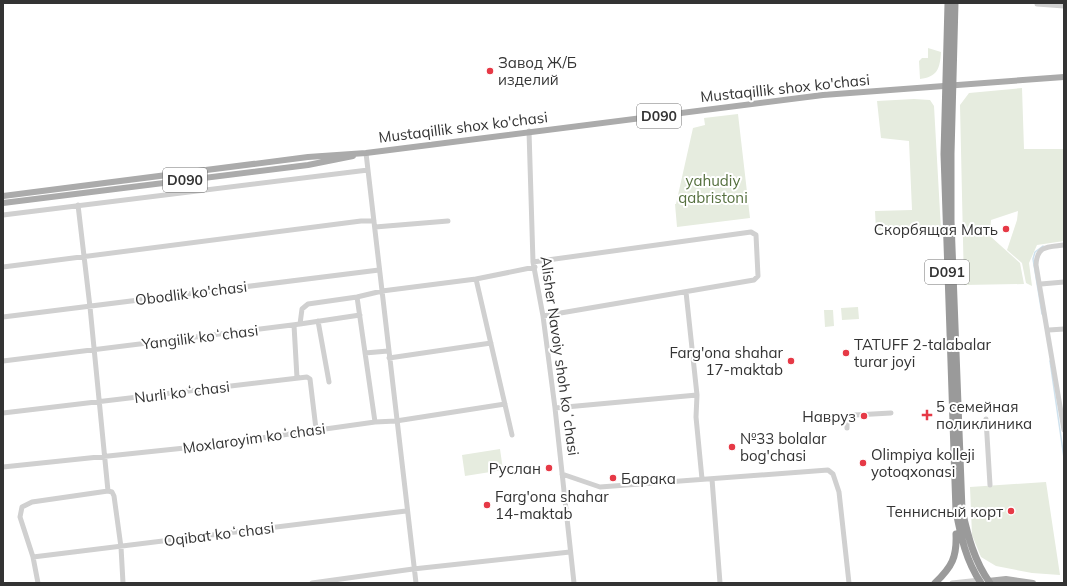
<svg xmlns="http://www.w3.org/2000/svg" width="1067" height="586" font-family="Mulish,sans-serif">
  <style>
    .green { fill: #e6ecdf }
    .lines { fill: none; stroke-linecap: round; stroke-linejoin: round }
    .stream { stroke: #cfe2ee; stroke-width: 1.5 }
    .minor { stroke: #d0d0d0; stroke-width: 5 }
    .major { stroke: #ababab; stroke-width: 6 }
    .highway { stroke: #9a9a9a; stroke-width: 7 }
    .poi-dot { fill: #e63946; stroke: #fff; stroke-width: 1.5 }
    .labels { text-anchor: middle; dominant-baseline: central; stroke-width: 4; stroke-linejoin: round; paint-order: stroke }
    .shield { fill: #fff; stroke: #707070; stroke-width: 1 }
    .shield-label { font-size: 14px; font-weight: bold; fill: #333 }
    .poi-label { font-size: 15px; fill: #333; stroke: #fff; text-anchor: start }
    .street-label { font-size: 15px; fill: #333; stroke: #fff }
    .park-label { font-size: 15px; fill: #56703f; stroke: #fff }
  </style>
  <rect width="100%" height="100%" fill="#fff"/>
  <path class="green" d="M928,48l13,4c-1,17 -4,25 -21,27l-1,-18 3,-3h6z
    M1022,88l2,61h40v92l-27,4 -8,18 3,23 -6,-3 -4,-20 -15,-13 10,-30 1,-9 -27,9 -1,16 30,27 4,21 -60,1 -4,-180 9,-12z
    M914,99l16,1 4,6 7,124h-7l-5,-4 -53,4 -1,-19 37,-1 -3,-69 -28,-3 -4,-37z
    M738,114l12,104 -73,9 -2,-23h1l17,-76 12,-3 -1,-7z
    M858,307l1,12 -17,1 -1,-12z
    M824,310h9l1,16 -9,1z
    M500,449l3,21 -38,6 -3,-21z
    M1046,482l14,93 -28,-2 -36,-7 -15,-9 -9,-22 -2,-48z"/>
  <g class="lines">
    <path class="stream" d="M1042,314l-9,-55 2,-7 8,-6
      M1050,361l14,97"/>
    <path class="minor" d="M1037,4l27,2
      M529,131l4,131 10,54 12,92 19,175
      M366,153l50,430
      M78,205l12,102 18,184 4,1 2,4 7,51 2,36
      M3,215l365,-45
      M375,227l73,-6
      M1064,245c-16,2 -27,0 -28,20l28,165
      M533,262l218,-30 5,3 2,41 -4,4 -211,36
      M3,267l358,-46h13
      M476,279l36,156
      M1041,284l23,-2
      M686,292l11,103 -1,22 6,62
      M357,297l18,125
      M3,317l376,-47
      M318,321l11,61
      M300,324l60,-9
      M294,325l3,53
      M1049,330l15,-1
      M365,353l23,-2
      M389,358l102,-15
      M3,361l297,-37 2,-15 6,-5 49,-7 25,-6 94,-12 59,-12
      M555,408l142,-13
      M3,413l304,-36 3,2 6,50
      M986,419l4,66
      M847,428v-9l8,-4 36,-2
      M3,467l201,-21 171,-24 21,-1 109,-17
      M562,474l38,13 228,-17 5,4 6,18 10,91
      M712,479l8,104
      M33,557l373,-46
      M38,583l-5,-26 -13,-40 2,-10 10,-5 76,-11
      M312,583l101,-14 157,-17
      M952,583l28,-3"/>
    <path class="major" d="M3,196l305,-39 58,-4 457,-58 241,-18
      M3,203l305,-38 45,-9
      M988,581l18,-2 27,4"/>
    <path class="highway" d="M948,3l-4,151 12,357c5,26 10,50 25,72
      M955,3l-4,151v67l11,289c6,26 12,51 28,73
      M935,583c17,-16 22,-26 21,-49"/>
  </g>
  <g class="poi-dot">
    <circle cx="490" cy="71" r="4"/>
    <circle cx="1006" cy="229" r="4"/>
    <circle cx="846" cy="353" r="4"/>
    <circle cx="791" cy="361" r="4"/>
    <path d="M925 409h4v4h4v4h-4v4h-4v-4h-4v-4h4z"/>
    <circle cx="864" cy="416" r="4"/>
    <circle cx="732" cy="447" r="4"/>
    <circle cx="863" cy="463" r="4"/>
    <circle cx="549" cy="468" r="4"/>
    <circle cx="613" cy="478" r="4"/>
    <circle cx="487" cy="505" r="4"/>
    <circle cx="1011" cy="511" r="4"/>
  </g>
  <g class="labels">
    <g class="shield">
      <rect x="637" y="104" width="44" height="24" rx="3"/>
      <rect x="163" y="168" width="44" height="24" rx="3"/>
      <rect x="925" y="260" width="44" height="24" rx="3"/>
    </g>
    <g class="shield-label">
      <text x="659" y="116">D090</text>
      <text x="185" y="180">D090</text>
      <text x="947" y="272">D091</text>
    </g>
    <g class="poi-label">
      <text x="498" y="62">Завод Ж/Б<tspan x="498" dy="17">изделий</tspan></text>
      <text x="998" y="229" text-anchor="end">Скорбящая Мать</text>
      <text x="854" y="344">TATUFF 2-talabalar<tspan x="854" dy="17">turar joyi</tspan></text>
      <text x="783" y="352" text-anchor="end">Farg'ona shahar<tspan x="783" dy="17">17-maktab</tspan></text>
      <text x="936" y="406">5 семейная<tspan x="936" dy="17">поликлиника</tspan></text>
      <text x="856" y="416" text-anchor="end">Навруз</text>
      <text x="740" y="438">№33 bolalar<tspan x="740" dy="17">bog'chasi</tspan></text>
      <text x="871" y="454">Olimpiya kolleji<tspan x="871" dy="17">yotoqxonasi</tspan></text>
      <text x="541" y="468" text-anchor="end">Руслан</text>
      <text x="621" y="478">Барака</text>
      <text x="495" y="496">Farg'ona shahar<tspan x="495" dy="17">14-maktab</tspan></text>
      <text x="1003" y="511" text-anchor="end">Теннисный корт</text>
    </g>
    <g class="street-label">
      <text transform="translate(785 88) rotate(-6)">Mustaqillik shox ko'chasi</text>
      <text transform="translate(463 127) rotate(-7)">Mustaqillik shox ko'chasi</text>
      <text transform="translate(191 293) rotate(-7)">Obodlik ko'chasi</text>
      <text transform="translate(200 337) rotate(-7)">Yangilik koʻchasi</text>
      <text transform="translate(560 356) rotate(82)">Alisher Navoiy shoh koʻchasi</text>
      <text transform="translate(182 392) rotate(-7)">Nurli koʻchasi</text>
      <text transform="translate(254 438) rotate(-8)">Moxlaroyim koʻchasi</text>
      <text transform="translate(219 534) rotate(-7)">Oqibat koʻchasi</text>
    </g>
    <g class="park-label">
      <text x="713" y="180">yahudiy<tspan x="713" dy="17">qabristoni</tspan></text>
    </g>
  </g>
  <rect width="1067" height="586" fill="none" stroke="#333333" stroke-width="8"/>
</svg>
